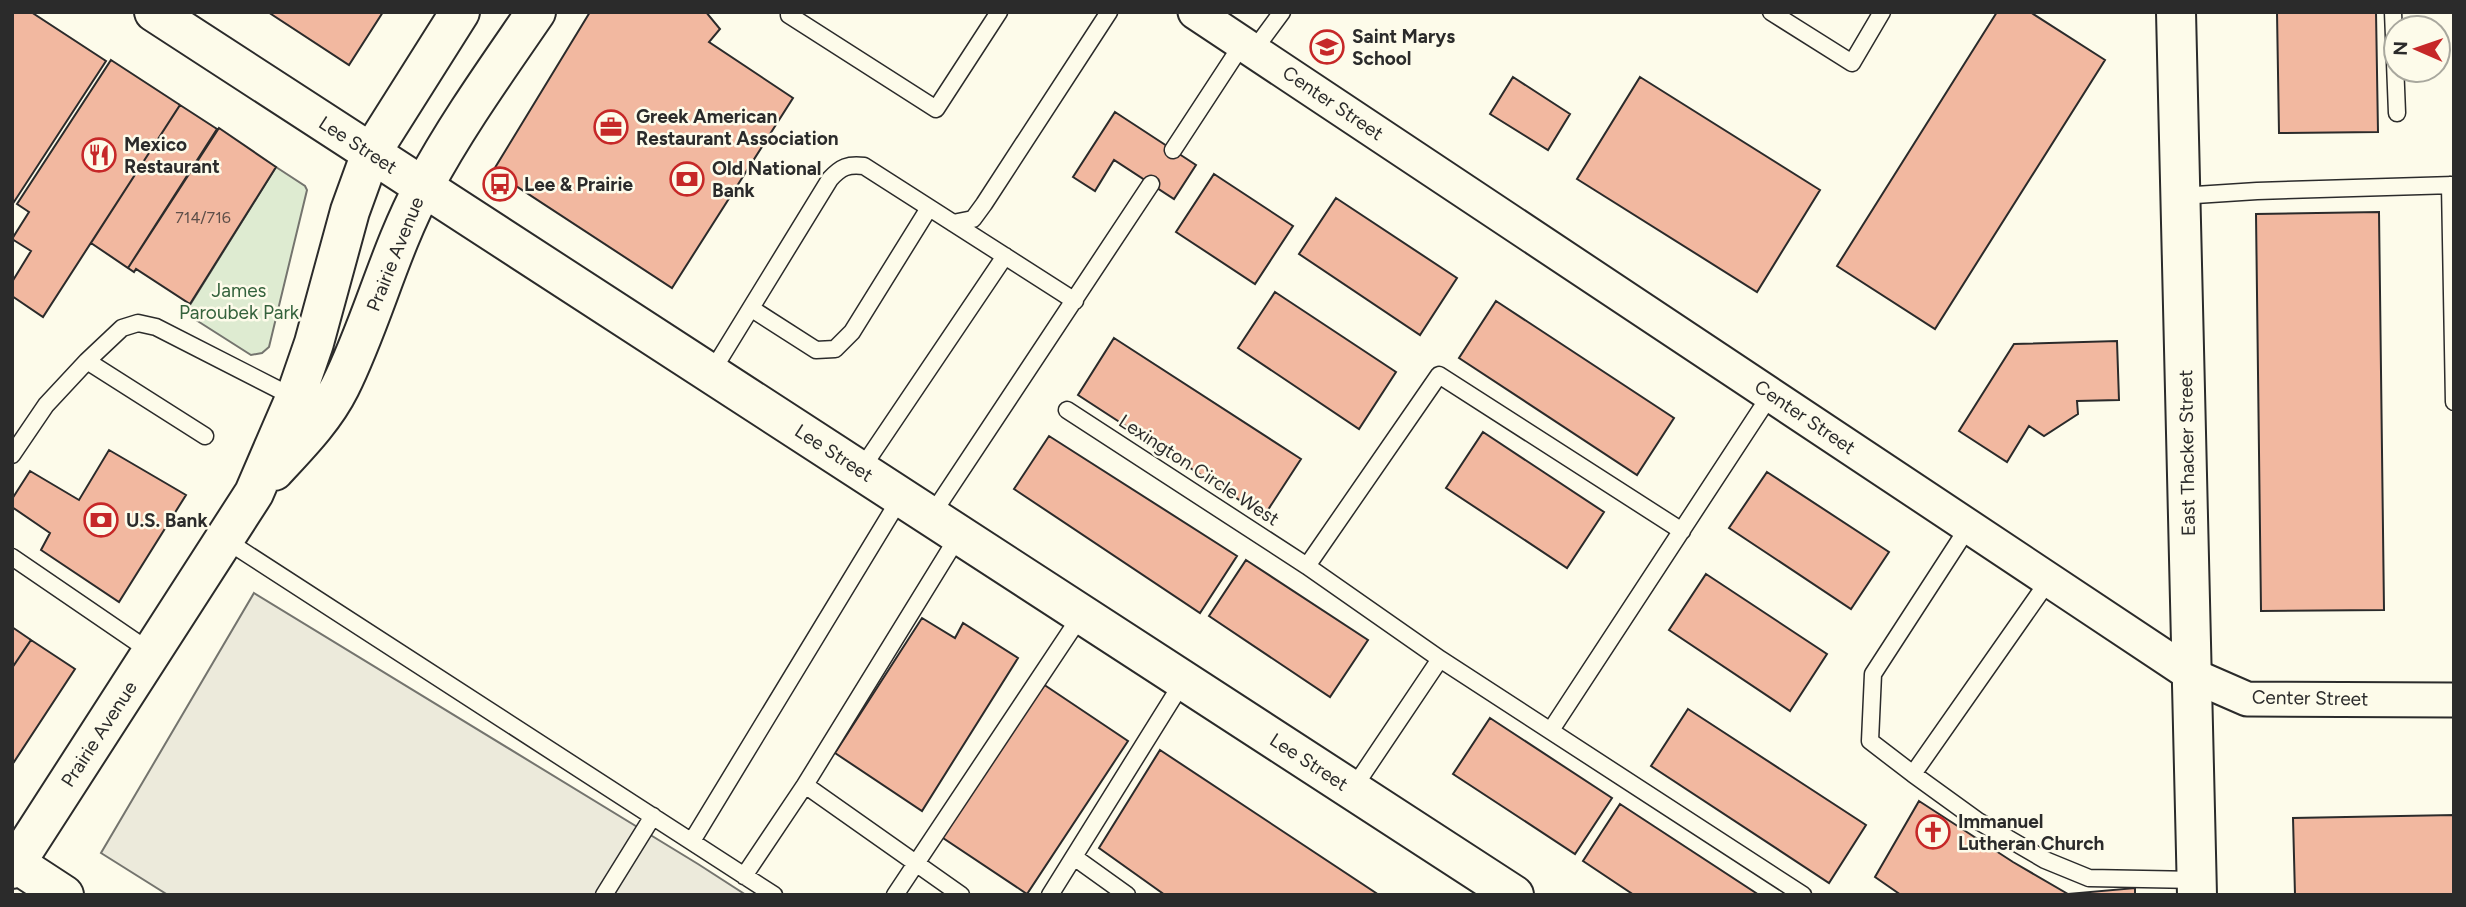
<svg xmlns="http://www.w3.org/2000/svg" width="2466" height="907" font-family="Figtree,sans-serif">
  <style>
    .green { fill: #deebd1; stroke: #74746e; stroke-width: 2 }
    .parking { fill: #eceadb; stroke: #74746e; stroke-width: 2 }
    .building { fill: #f2b8a0; stroke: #2b2b2b; stroke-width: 2 }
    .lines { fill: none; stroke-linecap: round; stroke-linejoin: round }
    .lane-casing { stroke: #2b2b2b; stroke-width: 19 }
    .street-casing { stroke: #2b2b2b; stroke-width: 37 }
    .secondary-casing { stroke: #2b2b2b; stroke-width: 42 }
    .primary-casing { stroke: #2b2b2b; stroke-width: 42 }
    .lane { stroke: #fdfbea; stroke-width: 16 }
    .street { stroke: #fdfbea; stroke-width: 33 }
    .secondary { stroke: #fdfbea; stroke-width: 38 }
    .primary { stroke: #fdfbea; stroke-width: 38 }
    .labels { text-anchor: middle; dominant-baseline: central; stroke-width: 5; stroke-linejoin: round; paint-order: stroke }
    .number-label { font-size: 16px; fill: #5d4e48 }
    .poi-label { font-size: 19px; font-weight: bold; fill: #2b2b2b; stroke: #fdfbea; text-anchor: start }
    .street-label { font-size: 19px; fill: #2b2b2b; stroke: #fdfbea }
    .park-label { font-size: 19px; fill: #34623c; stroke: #fdfbea }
  </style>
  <rect width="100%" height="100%" fill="#fdfbea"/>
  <path class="green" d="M276,167l29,19 2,4 -38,157 -7,6 -11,2 -66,-42z"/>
  <path class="parking" d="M254,593l444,271 48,31h-578l-67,-42z"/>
  <path class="building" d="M12,12h19l75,49 -94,144z
    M268,12h115l-34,53z
    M590,12h116l14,17 -11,13 84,56 -121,190 -179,-117z
    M1997,12h33l75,48 -170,269 -98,-63z
    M2277,12h99l2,120 -99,1z
    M111,60l69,45 -137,212 -31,-21v-14l19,-31 -19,-12 17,-27 -12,-8z
    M1513,77l57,37 -22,36 -58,-36z
    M1640,77l180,113 -63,102 -180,-113z
    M180,105l37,24 -89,139 -37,-25z
    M1115,112l81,53 -22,34 -60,-39 -19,31 -22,-14z
    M219,128l57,39 -86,137 -54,-35 -2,3 -6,-4z
    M1214,174l79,52 -38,58 -79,-52z
    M1336,198l121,80 -37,57 -121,-81z
    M2379,212l5,398 -123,1 -5,-397z
    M1275,292l121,80 -37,57 -121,-81z
    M1496,301l178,117 -37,57 -178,-117z
    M1114,338l187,121 -37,57 -186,-121z
    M2117,341l2,59 -42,1 1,13 -34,22 -15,-10 -22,36 -48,-31 55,-87z
    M1483,432l121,80 -37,56 -121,-80z
    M1049,436l188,120 -37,57 -186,-124z
    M109,450l77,45 -67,107 -78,-52 9,-17 -38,-26v-8l18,-28 49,29z
    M1767,472l122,80 -38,57 -122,-81z
    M1246,560l122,80 -38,57 -121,-81z
    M1706,574l121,80 -37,57 -121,-81z
    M922,618l33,20 8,-15 55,35 -96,153 -87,-58z
    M12,627l19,13 -19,28z
    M31,640l44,29 -63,96v-97z
    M1040,682l88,59 -101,153 -87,-58z
    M1688,709l178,116 -37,58 -178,-117z
    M1490,718l122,80 -37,56 -122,-80z
    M1160,750l219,145h-214l-66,-47z
    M1919,801l94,61 55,32 67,-6v7h-234l-26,-18z
    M1620,804l139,91h-125l-51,-34z
    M2454,815v80h-159l-2,-77z"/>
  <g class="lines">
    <defs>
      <path id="lane" d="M789,12v3l147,94 63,-97
        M1771,12l81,51 30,-51
        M2393,12l4,101
        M1254,50l28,-38
        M1173,150l70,-107
        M2450,185l4,217
        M2180,196l77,-5 197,-6
        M953,223l20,-4 11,-15 125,-192
        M752,309l64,41 19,-1 17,-17 77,-124
        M87,361l118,75
        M711,373l119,-194c11,-12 18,-15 34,-13l211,135
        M1067,410l240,156
        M12,455l34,-50 41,-44 35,-33 16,-5 18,4 139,71
        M860,471l145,-215
        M931,516l220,-332
        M1969,526l-96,148 -3,67 43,33 136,-194
        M224,539l550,356
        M12,557l139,95
        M1440,659l-133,-93 132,-191 243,156
        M1551,730l220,-336
        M1913,774l65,47 67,39 44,18 108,2
        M805,785l156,110
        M1352,790l88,-131 363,236
        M692,841l209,-344
        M1074,857l53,38
        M744,876l61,-91 154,-250
        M604,895l49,-79
        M895,895l187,-281
        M1050,895l134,-215"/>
      <path id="street" d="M1195,12l997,663 55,24 207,1"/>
      <path id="secondary" d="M2176,12l21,883
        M274,471c24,-26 50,-52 66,-84 32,-64 49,-136 84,-201 32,-60 73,-117 112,-174
        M12,869l242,-376 41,-95 19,-55 36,-132 21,-58 89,-141"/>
      <path id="primary" d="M154,12l1360,883
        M12,861l52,34"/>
    </defs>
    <use href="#lane" class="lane-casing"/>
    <use href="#street" class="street-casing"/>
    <use href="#secondary" class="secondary-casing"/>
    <use href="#primary" class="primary-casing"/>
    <use href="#lane" class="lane"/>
    <use href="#street" class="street"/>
    <use href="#secondary" class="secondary"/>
    <use href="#primary" class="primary"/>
  </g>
  <defs>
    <symbol id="school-ring" viewBox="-11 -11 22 22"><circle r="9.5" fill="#fdfbea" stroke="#c62828" stroke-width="1.5"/><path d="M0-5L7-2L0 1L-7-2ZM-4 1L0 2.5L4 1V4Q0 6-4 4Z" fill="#c62828"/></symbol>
    <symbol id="office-ring" viewBox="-11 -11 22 22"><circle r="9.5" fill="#fdfbea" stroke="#c62828" stroke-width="1.5"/><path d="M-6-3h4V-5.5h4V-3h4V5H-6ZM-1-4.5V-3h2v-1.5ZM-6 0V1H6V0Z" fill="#c62828"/></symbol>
    <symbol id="restaurant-ring" viewBox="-11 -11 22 22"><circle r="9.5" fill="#fdfbea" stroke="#c62828" stroke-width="1.5"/><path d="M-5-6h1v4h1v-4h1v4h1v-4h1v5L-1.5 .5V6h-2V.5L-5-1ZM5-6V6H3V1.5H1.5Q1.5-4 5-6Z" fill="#c62828"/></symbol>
    <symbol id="bank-ring" viewBox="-11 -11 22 22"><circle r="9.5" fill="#fdfbea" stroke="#c62828" stroke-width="1.5"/><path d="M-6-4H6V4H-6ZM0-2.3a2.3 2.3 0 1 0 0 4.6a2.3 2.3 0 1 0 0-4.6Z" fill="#c62828"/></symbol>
    <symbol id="bus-ring" viewBox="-11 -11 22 22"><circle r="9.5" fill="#fdfbea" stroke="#c62828" stroke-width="1.5"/><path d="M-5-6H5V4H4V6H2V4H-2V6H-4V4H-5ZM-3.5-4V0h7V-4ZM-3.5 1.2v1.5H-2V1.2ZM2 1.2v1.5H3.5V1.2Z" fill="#c62828"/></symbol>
    <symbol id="church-ring" viewBox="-11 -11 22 22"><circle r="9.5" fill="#fdfbea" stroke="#c62828" stroke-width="1.5"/><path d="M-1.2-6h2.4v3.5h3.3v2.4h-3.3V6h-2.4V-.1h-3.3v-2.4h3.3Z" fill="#c62828"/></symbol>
  </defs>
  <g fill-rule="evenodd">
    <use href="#school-ring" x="1308" y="28" width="38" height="38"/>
    <use href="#office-ring" x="592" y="108" width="38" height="38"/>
    <use href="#restaurant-ring" x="80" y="136" width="38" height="38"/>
    <use href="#bank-ring" x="668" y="160" width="38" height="38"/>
    <use href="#bus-ring" x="481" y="165" width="38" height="38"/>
    <use href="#bank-ring" x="82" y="501" width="38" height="38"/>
    <use href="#church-ring" x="1914" y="813" width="38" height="38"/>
  </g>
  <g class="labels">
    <g class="number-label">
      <text x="203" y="217">714/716</text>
    </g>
    <g class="poi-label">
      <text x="1352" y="36">Saint Marys<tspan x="1352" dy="22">School</tspan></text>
      <text x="636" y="116">Greek American<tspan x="636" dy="22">Restaurant Association</tspan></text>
      <text x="124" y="144">Mexico<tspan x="124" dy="22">Restaurant</tspan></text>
      <text x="712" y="168">Old National<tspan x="712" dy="22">Bank</tspan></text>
      <text x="524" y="184">Lee &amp; Prairie</text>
      <text x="126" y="520">U.S. Bank</text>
      <text x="1958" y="821">Immanuel<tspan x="1958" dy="22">Lutheran Church</tspan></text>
    </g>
    <g class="street-label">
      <text transform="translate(1333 103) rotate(34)">Center Street</text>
      <text transform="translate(358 145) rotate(33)">Lee Street</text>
      <text transform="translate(395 254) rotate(-68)">Prairie Avenue</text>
      <text transform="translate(1805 417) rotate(34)">Center Street</text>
      <text transform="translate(834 453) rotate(33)">Lee Street</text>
      <text transform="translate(2187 453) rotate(-91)">East Thacker Street</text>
      <text transform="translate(1199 470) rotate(33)">Lexington Circle West</text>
      <text transform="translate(2310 698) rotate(1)">Center Street</text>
      <text transform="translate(99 734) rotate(-57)">Prairie Avenue</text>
      <text transform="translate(1309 762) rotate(33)">Lee Street</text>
    </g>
    <g class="park-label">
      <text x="239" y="290">James<tspan x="239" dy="22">Paroubek Park</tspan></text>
    </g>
  </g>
  <rect width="2466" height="907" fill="none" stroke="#2b2b2b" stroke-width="28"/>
  <g transform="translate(2417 49) rotate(272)"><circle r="33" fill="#fdfbea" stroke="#a9a89e" stroke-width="2"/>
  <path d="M0-5L12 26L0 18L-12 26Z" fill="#c62828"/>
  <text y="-10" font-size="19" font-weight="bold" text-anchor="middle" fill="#2b2b2b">N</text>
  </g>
</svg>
